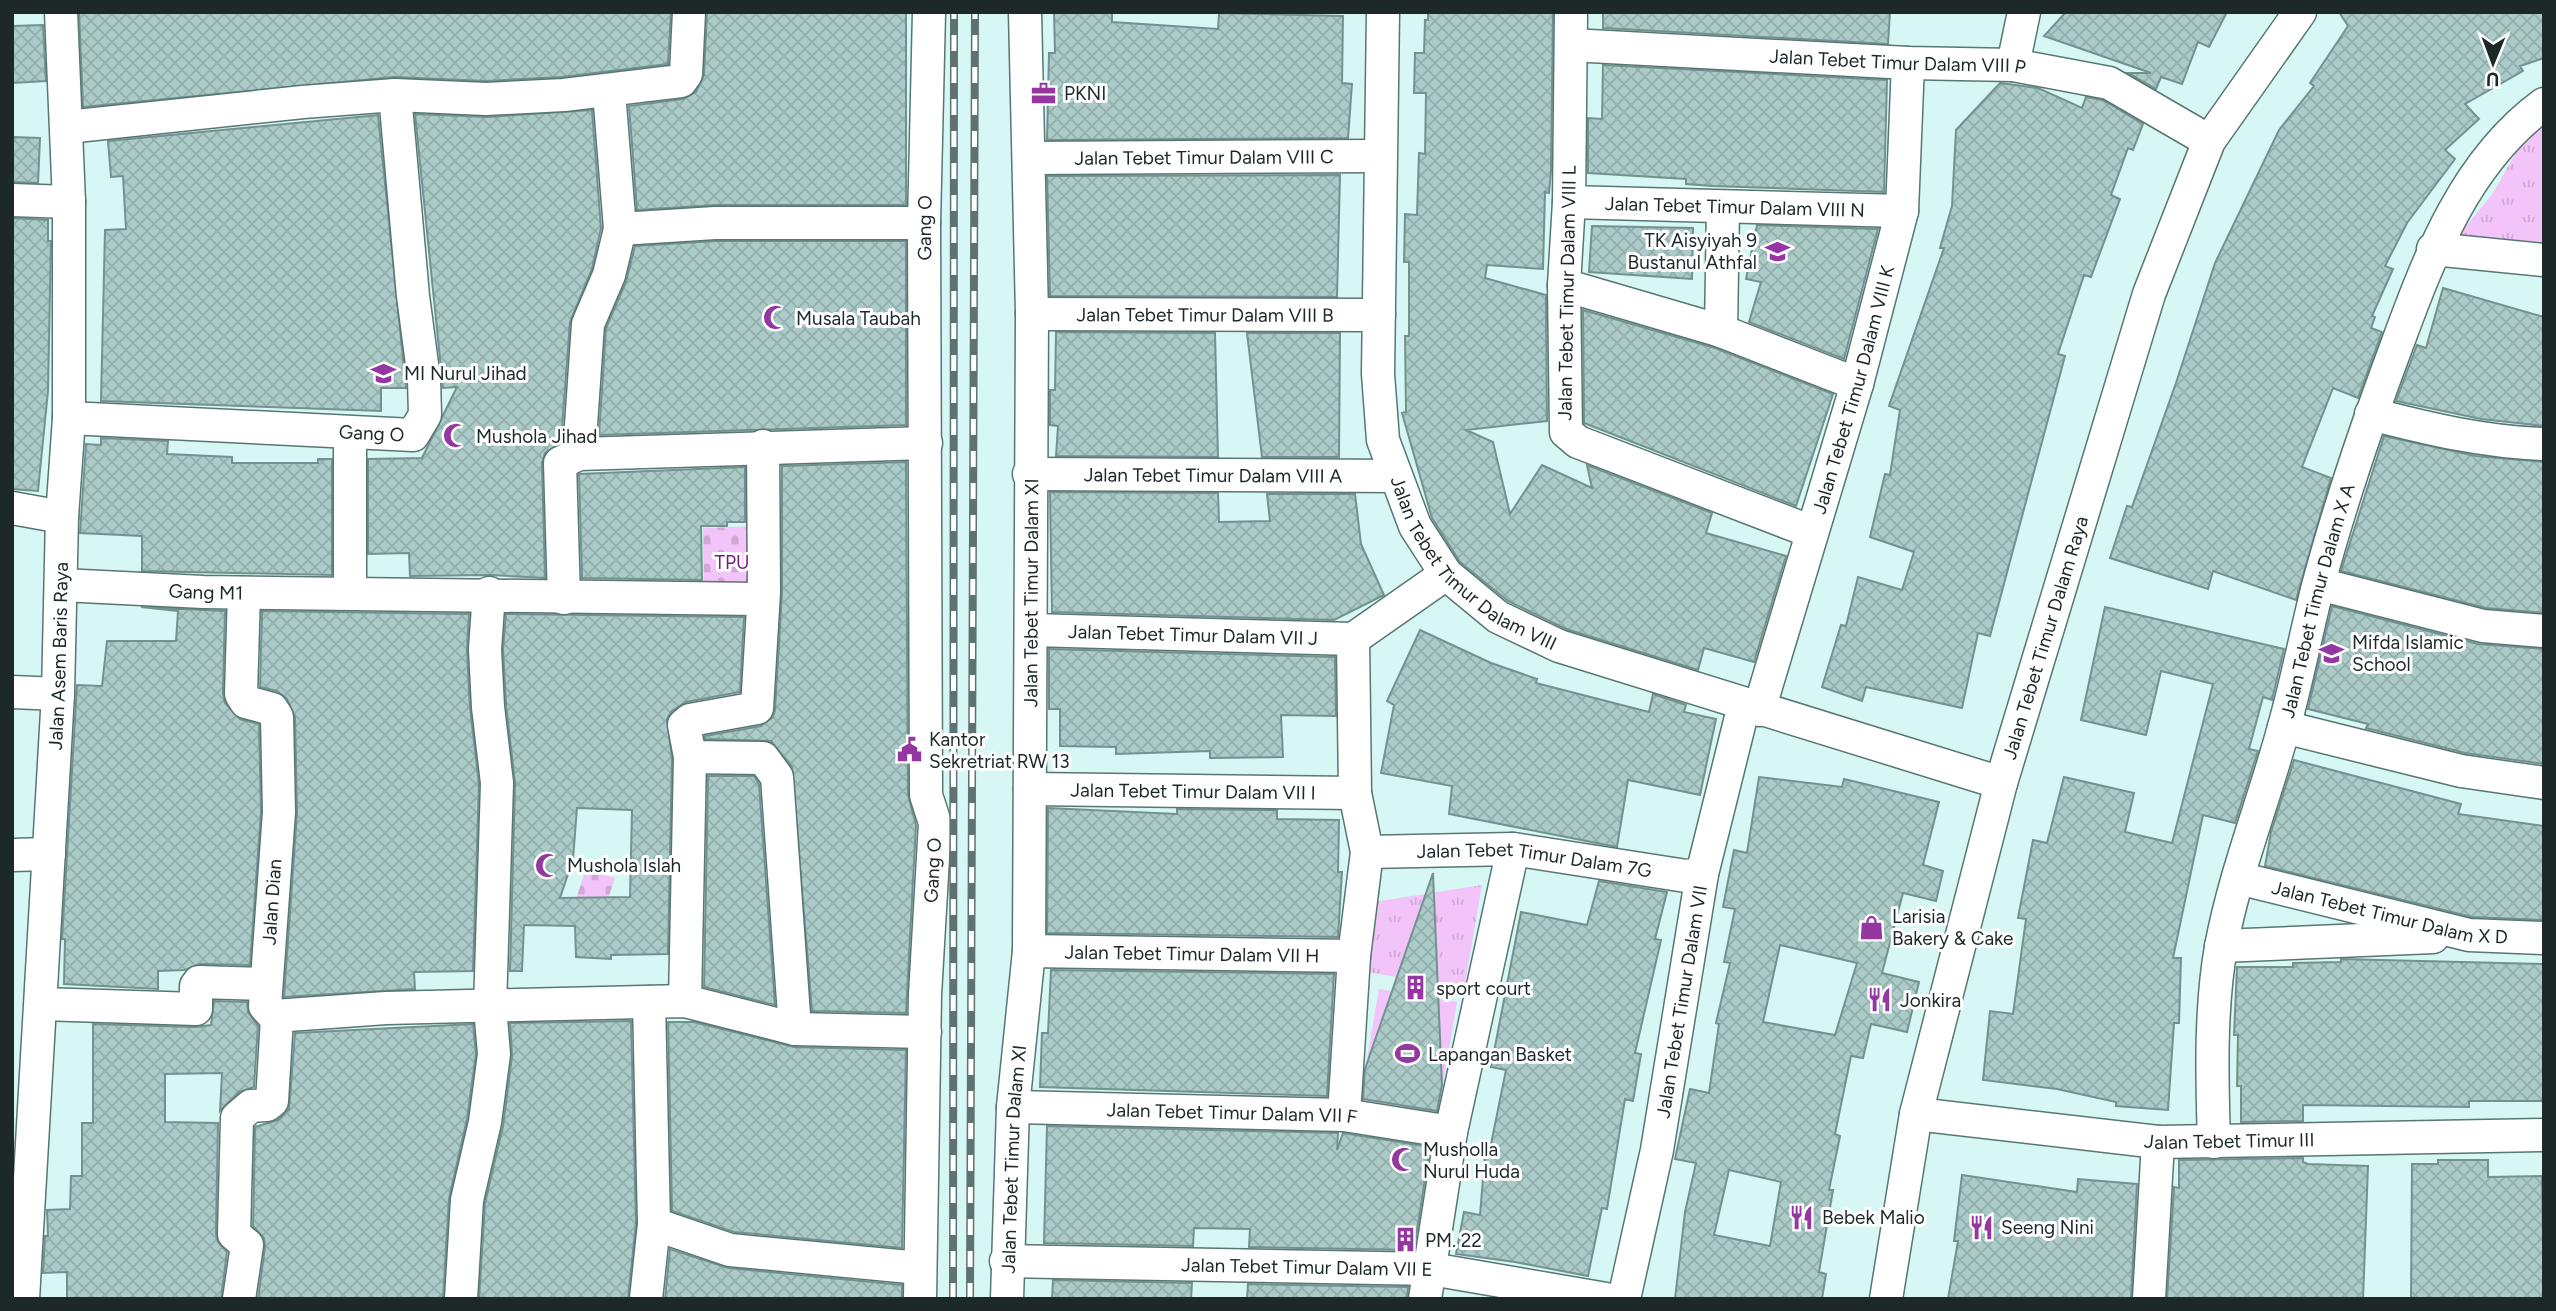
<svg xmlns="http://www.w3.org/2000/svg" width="2556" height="1311" font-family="Figtree,sans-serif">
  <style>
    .grass { fill: #f3c4f9 }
    .cemetery { fill: url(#cemetery-stones) }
    .park { fill: url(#park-tufts) }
    .building { fill: url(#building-cross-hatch); stroke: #73928f; stroke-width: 2; fill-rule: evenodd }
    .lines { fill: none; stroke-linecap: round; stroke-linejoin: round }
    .minor-casing { stroke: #587673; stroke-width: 35 }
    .minor { stroke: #fff; stroke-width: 32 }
    .rail-casing { stroke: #5e7371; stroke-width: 8 }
    .rail { stroke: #fff; stroke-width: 5; stroke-dasharray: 16; stroke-linecap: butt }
    .labels { text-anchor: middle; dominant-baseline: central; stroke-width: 6; stroke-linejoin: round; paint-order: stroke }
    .street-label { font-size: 19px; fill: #1c2928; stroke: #fff }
    .poi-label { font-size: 19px; fill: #1c2928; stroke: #fff; text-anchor: start }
    .park-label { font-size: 19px; fill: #6f1f79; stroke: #fff }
  </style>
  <defs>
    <pattern id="cemetery-stones" width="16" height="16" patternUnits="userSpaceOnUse" patternTransform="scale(1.75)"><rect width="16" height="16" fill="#f3c4f9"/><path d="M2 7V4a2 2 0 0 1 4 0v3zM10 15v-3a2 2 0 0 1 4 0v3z" fill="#d0a8d5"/></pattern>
    <pattern id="park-tufts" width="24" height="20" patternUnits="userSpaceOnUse" patternTransform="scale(1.75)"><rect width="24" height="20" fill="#f3c4f9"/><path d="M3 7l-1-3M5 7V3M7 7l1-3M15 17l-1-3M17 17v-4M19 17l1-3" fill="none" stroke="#d0a8d5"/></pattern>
    <pattern id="building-cross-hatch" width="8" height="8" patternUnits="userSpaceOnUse" patternTransform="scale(1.75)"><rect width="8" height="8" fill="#abcbc8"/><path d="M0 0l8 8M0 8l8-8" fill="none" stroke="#93aeac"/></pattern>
  </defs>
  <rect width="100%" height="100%" fill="#d6f7f4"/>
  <path class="grass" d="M1379,989l78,13 -20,117 -78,-13z"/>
  <path class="cemetery" d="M759,526l2,69 -57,2 -1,-69z
    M586,869l29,9 -15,45 -29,-9z"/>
  <path class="park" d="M2544,123v128l-92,-8 41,-50 35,-61z
    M1482,885l-18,104 -96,-17 6,-70z"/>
  <path class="building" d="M79,12h592l-3,52 -106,13 -76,4 -92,-4 -311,30z
    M707,12h199v193h-191l-78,5 -8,-104 54,-7 13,-7 8,-17z
    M1054,12h58v10l106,7 1,-16 124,3 -1,67 10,1 -4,54 -301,2 2,-87h6z
    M1428,12h125l-2,159 -2,22 -4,-1 -2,77 -56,-4 -2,13 61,17 1,126 -81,9 27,12 17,72 32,-49 50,23 -5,-23 125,48 -6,20 80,23 -32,106 -50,-14 -6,22 -132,-41 -58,-28 -48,-39 -28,-44 -30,-105 4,-1 -1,-76h4v-74h-5l1,-48 12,1 2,-62 6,1 1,-61h-12l1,-40h9l1,-33h3z
    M1603,12h287l-2,32 -285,-16z
    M2066,12h161l-18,35 -11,-5 -16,42 -21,-7 -5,12 -28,-16h23l-107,-37z
    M2339,12h205v46l-24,8 3,5 -58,33 14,15 -34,31 10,9 -48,64 -22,43 8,3 -21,47 3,1 -4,11 11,4 -24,66 -25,-10 -31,79 29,11 -35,122 -83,-29 -5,18 -98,-31 17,-52 5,1 44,-124 39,-120 64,-133 35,-44 -4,-3 38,-57z
    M43,25l3,56 -34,2v-57z
    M1603,65l284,15 -3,112 -171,-6 -27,-2v-5l-98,-6v-55l14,1z
    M2000,83l38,5 44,20 4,-11 17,3 40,24 -10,26 -5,-2 -17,47 9,4 -29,78 -7,-2 -26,79 7,2 -75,280 -12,-3 -16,75 -96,-21 -4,14 -40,-14 19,-62 5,1 12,-49 44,13 12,-38 -44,-15 15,-63 5,1 10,-65 -11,-4 55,-158h-4l12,-42 4,-76z
    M592,110l9,118 -9,41 -22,53 -9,120 -16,11 -3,10 3,115 -55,-3 -80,1 -1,-23 -41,1v-95l54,-1 35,-71 -14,1 -28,-274 72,3z
    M378,115l28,273h-25v23l-280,-10 4,-171 21,-1 -3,-53 -12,1 -3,-36z
    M12,137l28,1 -2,45 -26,-1z
    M1340,175l-3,122 -287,-1 -3,-120z
    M12,218l36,2v21h3l-3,150 -10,100 -26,-2z
    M1757,225l121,4 -34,130 -95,-37 12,-40 -15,-3z
    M1592,226l101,2 -1,51 -103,-7z
    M716,241h190v184l-307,10 7,-107 20,-46 9,-36z
    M2443,288l101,29v109l-63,-7 -85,-18 21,-56 9,3z
    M1583,310l132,38 118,46 -37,112 -212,-83z
    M1056,332l159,1 3,124 -162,-1 2,-30 -8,-1v-35h5z
    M1247,333h93l-1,124h-77z
    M2384,436l92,20 68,6v151l-58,-5 -145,-37z
    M101,438l67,3 -1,13 65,3v6h86v-4h14v116l-190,-4v-35l-62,-3 6,-89 15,1z
    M906,462l2,333 8,30 -10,188 -94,-2 -20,-244 -21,-26 -66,-2v-3l56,-10 12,-9 2,-7 7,-118v-126z
    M745,467v55h-18v4h-26l1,54 -120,-2 -3,-104z
    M1050,492l168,1 1,29 51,-1 -3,-27h88l6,50 23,51 -50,25 -282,-8z
    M2332,606l146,38 66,5v115l-79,-11 -99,-25 2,-4 -60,-15z
    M141,607l84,4 -2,82 2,10 15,16 19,5 2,88 -11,153 -50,-1 -15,6 -27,1v18l-94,-5 1,-45h-3l15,-254 25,1 5,-45h69l2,-30z
    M2105,607l179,42 -12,51 -9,-3 -14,52 9,2 -23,72 -32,-8 -30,143h8l-2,65h-5l-6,87 -52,-4v-4l-59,-13 -74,-9 7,-69 23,3 13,-95 -8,-1 15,-78 14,3 17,-66 70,16 -9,39 47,11 41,-159 -52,-13 -15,64 -65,-15z
    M262,611l207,3 -2,36 3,58 9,76 -6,187 -59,1 1,17 -131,8 13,-184 -2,-96 -8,-18 -10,-8 -17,-4z
    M506,614l238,3 -4,75 -54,10 -14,9 -5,8 5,40 -4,195 -57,1v4l-35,-2 -1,-31 -51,-1 -2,46h-12l5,-188 -9,-78 -3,-56zM577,808l55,2 -2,87 -70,1 13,-39z
    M1420,630l71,33 46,16 -1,4 113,29 4,-18 33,11 -2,7 32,7 -16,76 -72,-15 -11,67 -168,-33 3,-28 -71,-13 13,-68 -7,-4z
    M1049,649l286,8 1,59 -55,-1 2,42 -73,1v-7l-94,3v-7l-56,-1v-37h-11z
    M2294,760l167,44 -3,10 86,12v94l-72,-3 -207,-51 6,-34z
    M708,776h46l5,8 16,221 -71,-18z
    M1759,777l83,10 2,-8 95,23 -16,63 20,6 -7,30 -33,-8 -21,80 37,9 -12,50 -36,-8 -8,34 -12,-2 -16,78 5,2 -11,54h4l-14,82 7,2 -4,25h-147l10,-87 11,-49 -21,-4 15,-70 19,4 10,-69 -3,-1 14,-60 -6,-1 11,-53 -12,-2 11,-57 13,3zM1780,945l77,18 -22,72 -72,-13zM1729,1170l52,12 -11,64 -56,-11z
    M1048,808l129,6v-5l100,1v9l62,1 -1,52h4l-4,65 -291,-4z
    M1433,873l9,212 -5,26 -74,-12 2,-30z
    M1599,881l68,11 -12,47 6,1 -26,113 6,1 -8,47 -8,-2 -18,110 -5,-1 -14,68 -73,-14 -59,-8 8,-42 16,3 5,-61h4l17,-84 -15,-3 30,-155 66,13z
    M2341,959l203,5v137h-75v6l-166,-2v16l-62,1v-36h-4l1,-51h-4l3,-68h56v-4l48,-1z
    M1051,970l283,4 -7,122 -287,-9 2,-54h6z
    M214,1001l33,1 1,10 10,14 -4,61 -15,5 -19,19 2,-38 -57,1v48l53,1 -2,111 2,8 9,10 -6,47h-154v-27l-24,1 2,-37h3l-1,-26 23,-1 1,-33h11v-53h11v-99l102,3 16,-2z
    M631,1021l5,202 -8,76h-149l6,-96 18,-77 9,-70 -2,-33z
    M668,1022h26l100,25 112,3 -4,198 -168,-16 -62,-21z
    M473,1024l3,30 -9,65 -18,80 -6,100h-185l7,-52 -1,-9 -11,-12 2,-99 23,-7 11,-11 6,-76z
    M1047,1126l291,7 -1,17 6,-17 87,14 -16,103 -165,-3 1,-18 -56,-1 -1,18 -149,-3z
    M2303,1158v4l5,2 60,2 -5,133h-196l7,-112 5,1v-28z
    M2438,1160h50v17l54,-1 2,123h-133l1,-135h26z
    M1962,1175l115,17 1,-13 59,5 -6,115h-183l10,-58h-4z
    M670,1249l58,19 174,17v14h-237z
    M1053,1280l139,3 -1,16h-139z
    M1248,1284l160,3 -1,12h-160z"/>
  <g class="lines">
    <defs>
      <g id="minor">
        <path id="s1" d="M1383,12l-5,362 5,66 32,86 31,48 52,43 61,29 442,137"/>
        <path d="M1571,12l-2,190 -5,83 2,147 12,10 234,90"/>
        <path id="s2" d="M1571,45l337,18 105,2 96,18 100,58"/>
        <path d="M2013,65l11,-53"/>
        <path d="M67,127l236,-25 92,-7 91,4 78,-4 117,-14 5,-7 3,-62"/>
        <path id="s3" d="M1029,158l350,-2"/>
        <path d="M12,200l57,2"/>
        <path id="s4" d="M1569,202l333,9"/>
        <path d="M620,229l95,-6h209"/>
        <path d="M2433,249l111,11"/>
        <path d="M1564,285l157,46 136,53"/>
        <path id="s5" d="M1032,314l347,1"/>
        <path d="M1721,331l2,-123"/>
        <path d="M2371,414c58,15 113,28 173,30"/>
        <path id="s6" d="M69,418l344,17 12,-20 -1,-36 -11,-83 -18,-201"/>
        <path d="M350,434v159"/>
        <path d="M579,454l9,-130 21,-49 11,-46 -11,-137"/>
        <path id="s7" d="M1029,474l367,2"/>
        <path d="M12,508l50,9"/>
        <path d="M2319,584l164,42 61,5"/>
        <path id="s8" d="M62,585l141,7 554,7 6,-4"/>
        <path d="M244,593l-3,101 5,8 26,7 5,8 2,95 -14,194 9,10 112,-8 299,-7 110,28 130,3"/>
        <path d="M564,598l-4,-135 19,-9 347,-11"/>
        <path id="s9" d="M1032,630l321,9"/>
        <path d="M1353,639l93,-65"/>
        <path d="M12,692l46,2"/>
        <path id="s10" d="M1759,710l98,-326 45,-173 6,-148"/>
        <path d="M2284,727l177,44 83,12"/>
        <path d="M690,757l73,1 14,19 18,252"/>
        <path id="s11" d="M1030,789l325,4"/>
        <path id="s12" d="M1367,852l146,-3 173,27 16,-2"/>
        <path d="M12,855l37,-1"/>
        <path id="s13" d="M2238,878l231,57 75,3"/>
        <path d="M2221,946l212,-9"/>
        <path id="s14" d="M1029,951l325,5"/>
        <path d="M685,1001l5,-244 -6,-32 6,-5 67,-12 7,-116 -1,-146"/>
        <path d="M41,1004l155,5v-23l3,-4 67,2"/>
        <path id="s15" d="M1013,1107l331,8 107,17"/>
        <path id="s16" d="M1916,1114l242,28 386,-7"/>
        <path d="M1344,1115l10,-159 13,-104 -12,-59 -2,-154"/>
        <path id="s17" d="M2214,1142c-2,-63 -4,-133 7,-195 14,-75 43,-146 63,-220 13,-46 22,-94 34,-141 22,-82 50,-164 80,-244 32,-87 68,-181 146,-238"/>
        <path d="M654,1224l76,26 190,18"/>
        <path id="s18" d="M1006,1261l425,8 175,30"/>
        <path id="s19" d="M23,1299l35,-605 4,-177 7,-99v-216l-8,-190"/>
        <path d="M239,1299l8,-54 -13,-11 3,-116 14,-12 16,-1 5,-4 5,-83"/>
        <path d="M461,1299l6,-99 18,-78 9,-68 -4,-47 7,-224 -9,-76 -3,-58 4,-56"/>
        <path d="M646,1299l8,-75 -5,-222"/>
        <path id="s20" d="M920,1299l5,-304 10,-172 -9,-28 -2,-572 5,-211"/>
        <path id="s21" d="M1007,1299l6,-192 16,-156 3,-637 -7,-302"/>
        <path d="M1425,1299l26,-167 62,-283"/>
        <path id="s22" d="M1624,1299l33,-149 45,-276 42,-169"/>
        <path id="s23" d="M1886,1299l30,-185 85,-331 148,-489 60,-153 91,-129"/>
        <path d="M2149,1299l9,-157"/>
      </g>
    </defs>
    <use href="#minor" class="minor-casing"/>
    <use href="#minor" class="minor"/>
    <defs>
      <path id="rail" d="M953,1299l1,-1287
        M970,1299l5,-1287"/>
    </defs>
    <use href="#rail" class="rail-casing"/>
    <use href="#rail" class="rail"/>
  </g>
  <defs>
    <symbol id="office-bare" viewBox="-9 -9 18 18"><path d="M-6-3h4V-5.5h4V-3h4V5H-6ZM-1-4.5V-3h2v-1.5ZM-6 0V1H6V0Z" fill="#9537a1" stroke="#fff" stroke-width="2.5" paint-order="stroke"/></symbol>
    <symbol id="school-bare" viewBox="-9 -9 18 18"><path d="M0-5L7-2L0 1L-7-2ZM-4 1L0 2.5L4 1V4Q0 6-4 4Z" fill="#9537a1" stroke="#fff" stroke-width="2.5" paint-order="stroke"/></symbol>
    <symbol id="mosque-bare" viewBox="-9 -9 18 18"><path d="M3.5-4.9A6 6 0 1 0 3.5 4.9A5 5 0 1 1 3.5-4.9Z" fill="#9537a1" stroke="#fff" stroke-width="2.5" paint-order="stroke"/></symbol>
    <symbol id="civic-bare" viewBox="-9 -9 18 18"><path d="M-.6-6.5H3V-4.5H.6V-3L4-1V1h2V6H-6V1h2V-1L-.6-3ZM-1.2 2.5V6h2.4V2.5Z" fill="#9537a1" stroke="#fff" stroke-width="2.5" paint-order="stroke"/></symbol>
    <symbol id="shop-bare" viewBox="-9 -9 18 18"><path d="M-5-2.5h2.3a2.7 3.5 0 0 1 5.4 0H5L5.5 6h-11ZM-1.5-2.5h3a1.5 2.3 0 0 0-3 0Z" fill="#9537a1" stroke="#fff" stroke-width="2.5" paint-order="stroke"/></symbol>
    <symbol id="building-bare" viewBox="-9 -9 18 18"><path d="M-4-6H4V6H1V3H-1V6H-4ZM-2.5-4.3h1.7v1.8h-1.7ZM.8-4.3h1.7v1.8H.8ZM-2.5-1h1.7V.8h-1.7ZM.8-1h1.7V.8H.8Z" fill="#9537a1" stroke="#fff" stroke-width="2.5" paint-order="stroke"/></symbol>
    <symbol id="restaurant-bare" viewBox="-9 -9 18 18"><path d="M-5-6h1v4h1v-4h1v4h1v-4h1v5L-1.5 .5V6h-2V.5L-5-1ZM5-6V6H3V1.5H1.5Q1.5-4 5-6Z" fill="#9537a1" stroke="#fff" stroke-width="2.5" paint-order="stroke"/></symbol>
    <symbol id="stadium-bare" viewBox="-9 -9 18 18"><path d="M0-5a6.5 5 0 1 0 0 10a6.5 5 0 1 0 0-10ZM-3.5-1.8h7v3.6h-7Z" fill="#9537a1" stroke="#fff" stroke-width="2.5" paint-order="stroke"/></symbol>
  </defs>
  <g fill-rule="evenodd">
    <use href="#office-bare" x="1026" y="76" width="35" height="35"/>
    <use href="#school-bare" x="1760" y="234" width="35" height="35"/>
    <use href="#mosque-bare" x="758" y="300" width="35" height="35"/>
    <use href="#school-bare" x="366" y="356" width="35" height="35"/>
    <use href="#mosque-bare" x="438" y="418" width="35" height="35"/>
    <use href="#school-bare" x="2314" y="636" width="35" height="35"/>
    <use href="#civic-bare" x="892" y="732" width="35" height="35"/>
    <use href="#mosque-bare" x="530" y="848" width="35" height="35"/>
    <use href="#shop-bare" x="1854" y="910" width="35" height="35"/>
    <use href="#building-bare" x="1398" y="970" width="35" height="35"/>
    <use href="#restaurant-bare" x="1862" y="982" width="35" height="35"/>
    <use href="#stadium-bare" x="1390" y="1036" width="35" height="35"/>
    <use href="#mosque-bare" x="1386" y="1142" width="35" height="35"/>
    <use href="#restaurant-bare" x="1784" y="1200" width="35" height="35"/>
    <use href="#restaurant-bare" x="1964" y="1210" width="35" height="35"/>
    <use href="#building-bare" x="1388" y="1222" width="35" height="35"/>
  </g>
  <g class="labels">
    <g class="street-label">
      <text stroke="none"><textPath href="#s2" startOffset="327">Jalan Tebet Timur Dalam VIII P</textPath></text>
      <text stroke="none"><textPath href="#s3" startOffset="175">Jalan Tebet Timur Dalam VIII C</textPath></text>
      <text stroke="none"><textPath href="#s4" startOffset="166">Jalan Tebet Timur Dalam VIII N</textPath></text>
      <text stroke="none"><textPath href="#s20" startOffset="1073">Gang O</textPath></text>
      <text transform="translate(1567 293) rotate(-89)">Jalan Tebet Timur Dalam VIII L</text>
      <text stroke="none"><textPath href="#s5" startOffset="173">Jalan Tebet Timur Dalam VIII B</textPath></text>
      <text stroke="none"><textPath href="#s10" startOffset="334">Jalan Tebet Timur Dalam VIII K</textPath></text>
      <text stroke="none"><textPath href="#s6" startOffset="303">Gang O</textPath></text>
      <text stroke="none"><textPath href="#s7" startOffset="184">Jalan Tebet Timur Dalam VIII A</textPath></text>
      <text stroke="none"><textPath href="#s1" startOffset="588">Jalan Tebet Timur Dalam VIII</textPath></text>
      <text stroke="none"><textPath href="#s8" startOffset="144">Gang M1</textPath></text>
      <text stroke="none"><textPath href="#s21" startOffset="707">Jalan Tebet Timur Dalam XI</textPath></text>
      <text stroke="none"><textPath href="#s17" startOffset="555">Jalan Tebet Timur Dalam X A</textPath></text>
      <text stroke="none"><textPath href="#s9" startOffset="161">Jalan Tebet Timur Dalam VII J</textPath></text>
      <text stroke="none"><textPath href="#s23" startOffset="681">Jalan Tebet Timur Dalam Raya</textPath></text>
      <text stroke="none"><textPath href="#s19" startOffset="644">Jalan Asem Baris Raya</textPath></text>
      <text stroke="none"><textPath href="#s11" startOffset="163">Jalan Tebet Timur Dalam VII I</textPath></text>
      <text stroke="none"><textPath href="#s12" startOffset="168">Jalan Tebet Timur Dalam 7G</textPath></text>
      <text stroke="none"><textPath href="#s20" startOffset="429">Gang O</textPath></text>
      <text transform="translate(272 902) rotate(-86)">Jalan Dian</text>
      <text stroke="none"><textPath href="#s13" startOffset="156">Jalan Tebet Timur Dalam X D</textPath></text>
      <text stroke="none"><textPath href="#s14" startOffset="163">Jalan Tebet Timur Dalam VII H</textPath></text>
      <text stroke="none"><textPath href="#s22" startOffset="303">Jalan Tebet Timur Dalam VII</textPath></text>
      <text stroke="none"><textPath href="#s15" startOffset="219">Jalan Tebet Timur Dalam VII F</textPath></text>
      <text stroke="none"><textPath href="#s16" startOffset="315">Jalan Tebet Timur III</textPath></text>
      <text stroke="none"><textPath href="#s21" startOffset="140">Jalan Tebet Timur Dalam XI</textPath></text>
      <text stroke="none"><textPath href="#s18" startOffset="301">Jalan Tebet Timur Dalam VII E</textPath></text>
    </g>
    <g class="poi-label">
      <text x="1064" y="93">PKNI</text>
      <text x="1757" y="240" text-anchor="end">TK Aisyiyah 9<tspan x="1757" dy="22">Bustanul Athfal</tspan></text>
      <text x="796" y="318">Musala Taubah</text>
      <text x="404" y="373">MI Nurul Jihad</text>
      <text x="476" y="436">Mushola Jihad</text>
      <text x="2352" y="642">Mifda Islamic<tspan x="2352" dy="22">School</tspan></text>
      <text x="929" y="739">Kantor<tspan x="929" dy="22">Sekretriat RW 13</tspan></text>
      <text x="567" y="865">Mushola Islah</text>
      <text x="1892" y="916">Larisia<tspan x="1892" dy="22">Bakery &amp; Cake</tspan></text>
      <text x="1436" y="988">sport court</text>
      <text x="1900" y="1000">Jonkira</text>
      <text x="1428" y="1054">Lapangan Basket</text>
      <text x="1423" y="1149">Musholla<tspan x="1423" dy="22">Nurul Huda</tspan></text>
      <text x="1822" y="1217">Bebek Malio</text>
      <text x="2001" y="1227">Seeng Nini</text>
      <text x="1425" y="1240">PM. 22</text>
    </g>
    <g class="park-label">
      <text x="732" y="562">TPU</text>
    </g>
  </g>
  <rect width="2556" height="1311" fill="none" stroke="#1c2928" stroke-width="28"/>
  <g transform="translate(2493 63) rotate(181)" stroke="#ffffff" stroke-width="5" paint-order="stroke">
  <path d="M0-5L12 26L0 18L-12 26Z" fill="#1c2928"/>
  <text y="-10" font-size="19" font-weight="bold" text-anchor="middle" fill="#1c2928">U</text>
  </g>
</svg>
